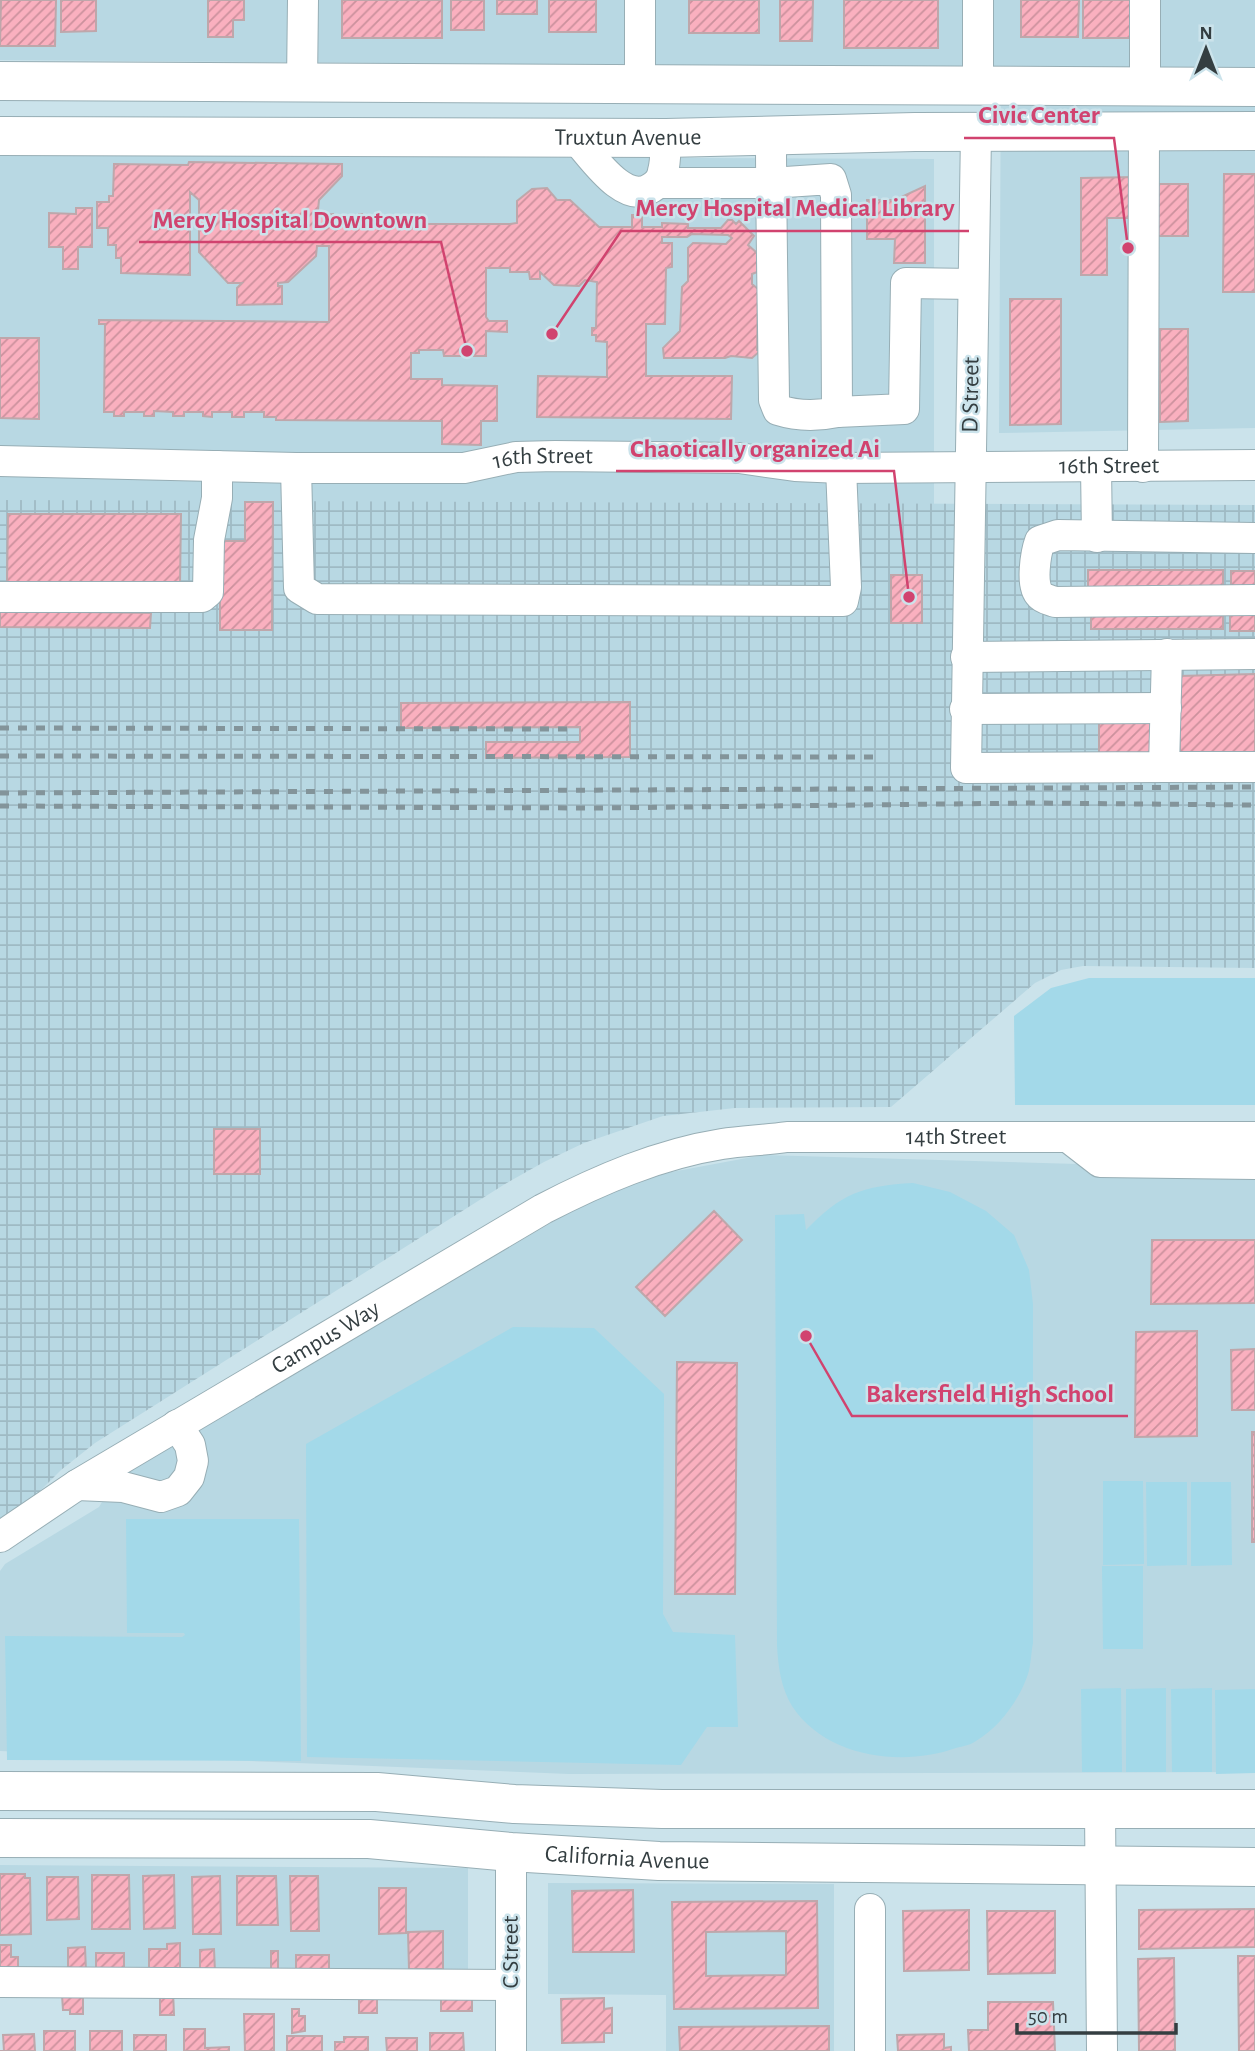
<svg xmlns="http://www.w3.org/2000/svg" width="1255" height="2051" font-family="'Alegreya Sans',sans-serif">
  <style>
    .built { fill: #b8d8e3 }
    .industrial { fill: url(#industrial-grid) }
    .grass { fill: #a3d9e9 }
    .building { fill: url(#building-hatch); stroke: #bea7ab; stroke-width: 2; fill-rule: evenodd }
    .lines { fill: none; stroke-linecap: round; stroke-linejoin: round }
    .minor-casing { stroke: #97aeb5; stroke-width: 32 }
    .major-casing { stroke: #97aeb5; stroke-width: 40 }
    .minor { stroke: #fff; stroke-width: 30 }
    .major { stroke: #fff; stroke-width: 38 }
    .rail { stroke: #83949a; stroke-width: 5; stroke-dasharray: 9 9; stroke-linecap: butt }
    .labels { text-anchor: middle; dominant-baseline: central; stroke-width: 5; stroke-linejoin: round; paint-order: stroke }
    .street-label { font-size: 24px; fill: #343e41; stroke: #cbe3eb }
    .leader { fill: none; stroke: #d1436f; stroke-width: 2.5 }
    .callout-dot { fill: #d1436f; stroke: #cbe3eb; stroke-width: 2.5 }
    .callout-label { font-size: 26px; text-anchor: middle; font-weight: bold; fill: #d1436f; stroke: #cbe3eb; stroke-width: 5; stroke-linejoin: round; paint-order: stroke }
  </style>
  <defs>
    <pattern id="industrial-grid" width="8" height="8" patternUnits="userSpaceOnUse" patternTransform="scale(1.75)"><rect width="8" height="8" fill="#b8d8e3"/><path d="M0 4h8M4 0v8" fill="none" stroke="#9fbac4"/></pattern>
    <pattern id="building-hatch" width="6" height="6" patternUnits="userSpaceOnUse" patternTransform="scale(1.75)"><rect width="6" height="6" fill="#fab0bf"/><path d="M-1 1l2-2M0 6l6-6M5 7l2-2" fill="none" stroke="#cb919d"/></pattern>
  </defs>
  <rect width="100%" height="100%" fill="#cbe3eb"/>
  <path class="built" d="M0,0h1255v428l-256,5 2,-365 -1001,-8z
    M0,155l934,4v383l-934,84z
    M763,1155l492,14v603l-686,2 -569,-23v-180l5,-7 94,-57 18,-30 480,-281 69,-23z
    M0,1865l468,3v109l-468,-2z
    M548,1883l286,1v167h-168v-56l-118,-1z"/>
  <path class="industrial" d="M0,500l1255,5v463l-172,-2 -22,4 -26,13 -144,124 -156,1 -72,8 -79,27 -40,19 -39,22 -410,259 -34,27 -37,37 -24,29z"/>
  <path class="grass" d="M1089,978h166v127h-240l-1,-89 37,-28z
    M913,1183l37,9 36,19 28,24 15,35 4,34v339c-2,10 -2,22 -5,31 -8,25 -29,54 -52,67 -5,4 -13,5 -20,7 -53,19 -130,10 -164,-42 -11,-18 -14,-40 -15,-61l-2,-430 29,-1 2,16c36,-37 56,-44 107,-47z
    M513,1327l81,1 70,66 -1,220 10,18 62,3 3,92h-31l-26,38 -374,-8 -1,-313z
    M1103,1481h40l1,83 -41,1z
    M1146,1482h41v83l-40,1z
    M1191,1482h40l1,83 -41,1z
    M126,1519h173l2,242 -294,-1 -2,-124 177,1 3,-2 -1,-2h-57z
    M1102,1566h41v83h-40z
    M1121,1688l1,84h-40l-1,-83z
    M1166,1688v84h-40v-83z
    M1212,1688v84h-40l-1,-83z
    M1255,1689v84l-39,1 -1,-84z"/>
  <path class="building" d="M1,0h55l-1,46h-55z
    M61,0h35v31l-35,1z
    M208,0h36v20h-11v17h-25z
    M342,0h100v38h-100z
    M451,0h33v30h-33z
    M497,0h40v14h-40z
    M549,0h47v32h-47z
    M689,0h70v33h-70z
    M780,0h33l-1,41h-32z
    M844,0h94v48h-94z
    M1021,0h58l-1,37h-57z
    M1083,0h53v38h-53z
    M189,162l153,2v12l-23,24 -1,10 4,5 11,-1 -1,10h27v-10h3v4l10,1 -1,5h139l7,-1v-22l15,-12 15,-1 10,12h13l29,27h33v-12h10v12h20v-4l26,1v4h33l7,-8h4l4,4 3,-3 15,15 -6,9 9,8v19l-5,2v10l6,5 -1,61 3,1 -8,7 -21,-2 -6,2h-61l-1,-10 17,-17 2,-44 6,-6v-33l5,-5 33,1 6,-6 -4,-3 -36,-1 -5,3h-25v6h10v24l-6,1 -1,56h-19v52h86l-1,43 -194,-2 1,-41 69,1v-35l-11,-1v-6h-4v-7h4l1,-46 -12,-2 -6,6 -25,-1 -14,-13v7h-10l-1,-7h-19v-4h-24v49l3,4h18v11l-21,-1v25h-42l-1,-6h-24v3h-8v26h31v6l55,1v35h-16v24l-39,-1v-23l-166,-1v-3h-12v-5h-20v5h-12v-5h-20v5l-9,-1v-4h-19v4h-11v-4l-19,-1v5h-10v-4h-20v4h-10v-4h-10l1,-88h-6v-4l230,2v-76h-12l-1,10 -28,26 -10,1v3h4v18l-45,1v-17l5,-5h-14l-29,-31v-52l-9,-8v83l-69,-2v-15h-5v-13h-8v-17h-11v-26h12v-6h4l1,-32 74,1z
    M1224,174h31v118h-32z
    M1135,177v41h-28v57h-26v-97z
    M1157,184h31v52h-31z
    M925,186v77h-31l1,-24h-28v-39h28z
    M76,208h16v39h-14v22h-15v-22h-14v-34l27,1z
    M1010,299h51v125l-51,1z
    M1160,329h28v92l-28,1z
    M0,338h39v81l-39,-1z
    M245,502h28l-1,128h-52v-89h25z
    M8,514h173l-1,71h-173z
    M1088,570h135v20h-135z
    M1231,571h24v20h-24z
    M891,575h31v48h-31z
    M1223,609v20h-132v-19z
    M1230,609h25v22h-25z
    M0,611l151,2 -1,15 -150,-1z
    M1255,674v79h-75l-1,-77z
    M630,702v55l-144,1v-16h94v-15l-179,1v-25z
    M1099,718h59l-6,37h-53z
    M214,1129h46v45h-46z
    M714,1211l28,29 -77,76 -29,-29z
    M1152,1240h103v63l-104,1z
    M1197,1331v105l-62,1 1,-105z
    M1255,1349v61h-23l-1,-60z
    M677,1362l60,1 -2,231h-60z
    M1252,1432h3v110h-3z
    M0,1874h25v4h5l1,56 -31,1z
    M92,1875h37l1,54h-38z
    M174,1875l1,53 -31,1 -1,-53z
    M220,1876l1,58h-28l-1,-57z
    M237,1876h39l2,49h-41z
    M290,1876h28l1,55h-28z
    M47,1877h31l1,42 -32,1z
    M379,1888h27v45l-27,1z
    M633,1890l1,62h-61l-1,-61z
    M817,1901l1,107 -144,1 -2,-107zM786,1931v44l-80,1v-44z
    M1255,1909v38l-116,2v-39z
    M969,1910v60l-65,1 -1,-60z
    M987,1911h68v62l-67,1z
    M443,1931v38h-34l-1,-37z
    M180,1943v29h-31v-23h18v-5z
    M0,1945h11v12h7v15h-18z
    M85,1947l1,24h-18v-23z
    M214,1949l1,23h-15v-22z
    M271,1951h7v19h-7z
    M96,1953h28v19l-28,1z
    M296,1955h33v19h-33z
    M1238,1956h17v95h-16z
    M1174,1958l1,93h-36l-1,-92z
    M160,1991h13l1,24h-14z
    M83,1992v22h-13v-4h-7l-1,-15z
    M359,1992h18v21h-18z
    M441,1993h31v18h-31z
    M604,1998v11l8,-1v25h-8v9l-42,1 -1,-44z
    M988,2002h65l2,49h-86l-1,-21h20z
    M292,2009h7v7h6v15l-13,2z
    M244,2014h30v37h-29z
    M829,2026v25h-149l-1,-24z
    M184,2029h21v19l24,-1v4h-45z
    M44,2031h31v20h-31z
    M90,2031h32v20h-32z
    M430,2033h33l1,18h-34z
    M34,2034l1,17h-35h4l-1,-16z
    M944,2034v14l7,-1v4h-53l-1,-16z
    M134,2035h32v16h-32z
    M287,2036h35v15h-35z
    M344,2037h24v14h-33v-9h9z
    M386,2038h31v13h-30z"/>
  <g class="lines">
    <defs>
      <g id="minor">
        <path d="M640,0v85"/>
        <path d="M978,0v84"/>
        <path d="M1145,0v86"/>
        <path d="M302,83l1,-83"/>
        <path d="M976,133l-10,635 198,-1 3,-113"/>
        <path d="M576,139c16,17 48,67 75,49 7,-4 11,-9 12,-17 3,-10 2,-22 3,-33"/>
        <path d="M659,183h112l60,-4 5,16 1,217c-19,4 -40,4 -59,-2l-4,-10c-1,-88 -3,-176 -3,-264"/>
        <path d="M837,412l67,-3 2,-126 67,1"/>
        <path id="s1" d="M0,461l296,7h168l52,-11 39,-1 184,2 56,8 46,2 414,-3"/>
        <path d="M1096,467l1,70"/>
        <path d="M1143,467l1,-336"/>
        <path d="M296,468l3,120 18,11 526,2 3,-14 -5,-119"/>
        <path d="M1255,538l-197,-3 -18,6c-4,11 -10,45 0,54 3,4 10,5 15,7l200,-2"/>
        <path d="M0,597h202l6,-5 1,-52 8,-42v-32"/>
        <path d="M966,657l289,-3"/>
        <path d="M965,709l201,-1"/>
        <path d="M1164,767h91"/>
        <path d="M1069,1138l31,24 155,2"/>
        <path d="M77,1485l46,2 38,10 17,-6 11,-14 4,-16 -3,-16 -13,-20"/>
        <path id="s2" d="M0,1537l77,-52 466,-276c56,-29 116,-55 179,-65 21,-3 43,-4 65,-7h468"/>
        <path d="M1100,1809l2,242"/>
        <path d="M0,1982l511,3"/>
        <path d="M511,2051v-199"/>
        <path d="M870,2051v-142"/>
      </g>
      <g id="major">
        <path d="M0,81l1255,6"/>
        <path id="s3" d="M0,136l666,2 249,-6 340,-1"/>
        <path d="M0,1791l377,1 137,12 148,5h593"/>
        <path id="s4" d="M0,1838l369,1 142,13 148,9 596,6"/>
      </g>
    </defs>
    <use href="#minor" class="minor-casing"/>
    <use href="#major" class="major-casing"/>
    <use href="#minor" class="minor"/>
    <use href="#major" class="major"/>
    <path class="rail" d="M0,728l571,1
      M0,756l874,1
      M0,793l1255,-6
      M0,806l597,2 437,-5 221,2"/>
  </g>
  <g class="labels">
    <g class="street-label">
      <text stroke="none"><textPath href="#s3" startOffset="628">Truxtun Avenue</textPath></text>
      <text transform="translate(971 395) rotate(-89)">D Street</text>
      <text stroke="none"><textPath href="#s1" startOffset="544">16th Street</textPath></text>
      <text stroke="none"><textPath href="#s1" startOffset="1111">16th Street</textPath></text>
      <text stroke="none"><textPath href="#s2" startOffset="1060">14th Street</textPath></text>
      <text stroke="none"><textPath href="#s2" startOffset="382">Campus Way</textPath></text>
      <text stroke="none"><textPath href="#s4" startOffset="628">California Avenue</textPath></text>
      <text transform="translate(511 1952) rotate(-90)">C Street</text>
    </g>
  </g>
  <path class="leader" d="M1128 248L1114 138H964M552 334L621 231H969M467 351L441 242H139M909 597L894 471H616M806 1336L852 1416H1128"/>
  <g class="callout-dot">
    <circle cx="1128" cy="248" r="7"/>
    <circle cx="552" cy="334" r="7"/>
    <circle cx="467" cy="351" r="7"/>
    <circle cx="909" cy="597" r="7"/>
    <circle cx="806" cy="1336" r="7"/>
  </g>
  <g class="callout-label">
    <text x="1039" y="123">Civic Center</text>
    <text x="795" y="216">Mercy Hospital Medical Library</text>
    <text x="290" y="228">Mercy Hospital Downtown</text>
    <text x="755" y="457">Chaotically organized Ai</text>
    <text x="990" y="1402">Bakersfield High School</text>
  </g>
  <g transform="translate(1206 49)" stroke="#cbe3eb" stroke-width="5" paint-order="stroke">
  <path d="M0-5L12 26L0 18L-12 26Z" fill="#343e41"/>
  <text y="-10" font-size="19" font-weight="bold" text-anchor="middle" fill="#343e41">N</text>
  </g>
  <path d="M1017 2023v10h159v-10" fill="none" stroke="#343e41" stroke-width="3.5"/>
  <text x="1028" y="2023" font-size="21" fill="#343e41" stroke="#cbe3eb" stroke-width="5" paint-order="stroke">50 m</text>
</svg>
